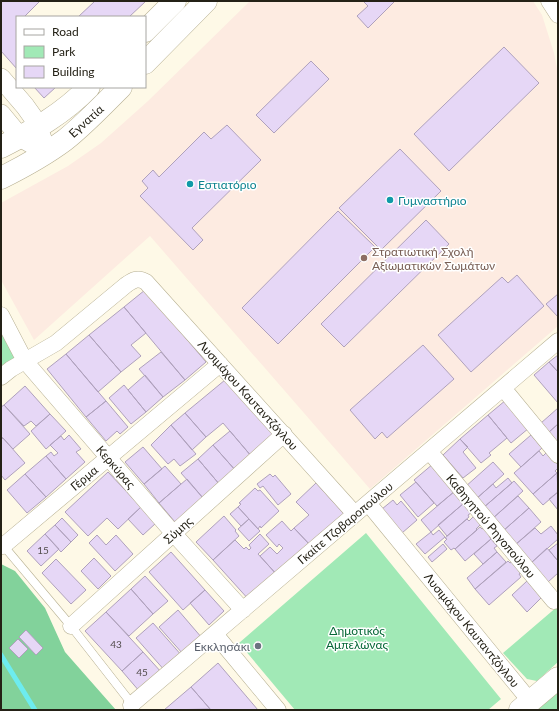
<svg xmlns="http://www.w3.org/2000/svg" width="559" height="711" font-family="Lato,sans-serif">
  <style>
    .education { fill: #fdebe1 }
    .green { fill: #a1e9b6 }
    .forest { fill: #82d29b }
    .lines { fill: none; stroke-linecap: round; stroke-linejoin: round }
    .stream { stroke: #6decef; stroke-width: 5 }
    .building { fill: #e6d7f6; stroke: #afa1bc }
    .service-casing { stroke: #b6af91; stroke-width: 9 }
    .minor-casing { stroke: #b6af91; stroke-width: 17 }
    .tertiary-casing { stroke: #b6af91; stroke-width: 20 }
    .secondary-casing { stroke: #b6af91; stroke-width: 23 }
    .primary-casing { stroke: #b6af91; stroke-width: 23 }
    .service { stroke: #fff; stroke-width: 8 }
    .minor { stroke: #fff; stroke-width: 16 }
    .tertiary { stroke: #fff; stroke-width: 19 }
    .secondary { stroke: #fff; stroke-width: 22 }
    .primary { stroke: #fff; stroke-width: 22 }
    .culture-dot { fill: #0f9aa8; stroke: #fff; stroke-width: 1.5 }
    .education-dot { fill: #8d6e63; stroke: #fff; stroke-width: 1.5 }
    .worship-dot { fill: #6b7280; stroke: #fff; stroke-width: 1.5 }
    .labels { text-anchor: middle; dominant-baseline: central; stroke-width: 3; stroke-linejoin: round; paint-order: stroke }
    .number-label { font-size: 10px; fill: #544e4e }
    .street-label { font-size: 12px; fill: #242116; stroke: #fff }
    .culture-label { font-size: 12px; fill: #0d838f; stroke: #fff; text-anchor: start }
    .education-label { font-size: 12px; fill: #785e54; stroke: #fff; text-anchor: start }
    .park-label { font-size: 12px; fill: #056736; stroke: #fff }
    .worship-label { font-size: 12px; fill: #5b616d; stroke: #fff; text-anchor: end }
  </style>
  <rect width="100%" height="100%" fill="#fef9e7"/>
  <path class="education" d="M250,1h283l9,14 12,38 4,20v253l-188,163 -220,-253 -116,104 -33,-60v-77l67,-37 33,-23 47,-42z"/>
  <path class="green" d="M1,331l14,27 -14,11z
    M366,533l135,166 -13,11h-193l-56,-67z
    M558,606v56l-21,19 -10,-2 -24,-26z
    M558,688v21l-1,1h-24z"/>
  <path class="forest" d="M1,564l14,7 30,37 20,44 51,58h-115z"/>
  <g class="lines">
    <path class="stream" d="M1,655l34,55"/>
  </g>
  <path class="building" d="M1,1h39l-16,16h-7v52l-16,-18z
    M95,1h51l-17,16h-51z
    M363,1h32l-27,27 -11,-12 11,-10z
    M504,47l35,36 -90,88 -35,-37z
    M311,61l18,18 -55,54 -18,-18z
    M34,87h22l-12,11z
    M227,125l34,35 -69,68 11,12 -10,10 -53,-54 8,-8 -6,-7 11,-11 6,7 45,-45 7,7z
    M400,149l41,42 -60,59 -42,-42z
    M338,211l37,36 -97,97 -36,-36z
    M426,220l23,24 -105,103 -23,-23z
    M517,275l27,31 -73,66 -33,-37 64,-58 6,6z
    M145,290l61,72 -21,18 -61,-73z
    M558,294v23l-12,-13z
    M124,307l22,26 -15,12 10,11 -20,16 -32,-37z
    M89,335l32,37 -23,20 -32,-38z
    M423,345l31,34 -67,59 -5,-6 -7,7 -25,-29z
    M161,352l24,28 -22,17 -24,-28z
    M66,354l40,47 -20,16 -39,-48z
    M558,355v17l-9,-10z
    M549,362l9,10v31l-24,-28z
    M145,375l18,22 -17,15 -18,-22z
    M225,380l50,56 -23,21 -29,-34 -17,14 -21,-24z
    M124,385l22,27 -15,12 -22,-26z
    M25,386l25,28 -14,12 -5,-5 -7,5 -20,-21z
    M506,400l23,28 -18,15 -23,-28z
    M106,401l22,26 -8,7 -3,-3 -11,10 -20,-24z
    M4,405l26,29 -17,15 -12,-13v-29z
    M558,408v16l-9,8 -8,-9z
    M185,413l21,24 -14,13 -21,-25z
    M50,414l16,17 -20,18 -15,-18z
    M488,415l19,23 -18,15 2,2 -10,8 -21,-24z
    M558,424v19l-9,-11z
    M171,425l25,29 -16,12 -6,-7 -6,5 -17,-19z
    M230,431l22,26 -16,14 -23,-26z
    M69,435l12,14 -5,3 9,10 -19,17 -20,-23 5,-4 3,4 4,-3 -8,-8 11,-9 3,4z
    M531,435l11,13 -21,19 -12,-13z
    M3,438l22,25 -20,17 -4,-5v-35z
    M460,439l8,8 -5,5 13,16 -13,10 -20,-23z
    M213,445l23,26 -16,14 -22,-26z
    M143,447l19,22 -18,15 -19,-22z
    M539,451l4,5 4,-4 11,13v3l-3,3 2,2 -24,21 -19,-21z
    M46,456l20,23 -20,18 -21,-23z
    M198,459l22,26 -17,13 -22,-25z
    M493,462l11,12 -28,25 -11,-12z
    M433,464l22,27 -18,15 -23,-26z
    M165,466l16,18 -22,19 -15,-19z
    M108,472l33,35 -23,22 -11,-11 -19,18 -23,-24z
    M557,473l1,19 -15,13 -10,-11z
    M25,474l21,23 -19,16 -20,-23z
    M270,474l3,3 2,-2 16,19 -13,11 -15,-19 -3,2 -3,-4z
    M508,478l4,5 -29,25 -7,-9 17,-15 3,4z
    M187,479l16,19 -28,24 -16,-19z
    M514,481l9,10 -31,28 -9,-11z
    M416,482l18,21 -16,14 -18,-22z
    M316,483l29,32 -34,31 -17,-18 15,-13 -13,-13z
    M255,488l3,3 2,-1 19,21 -18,17 -1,-2 -2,3 -20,-22 3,-3 -2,-1z
    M455,491l10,11 -34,30 -10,-12z
    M558,492v18l-9,-11z
    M518,496l11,12 -26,23 -11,-12z
    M393,500l4,5 4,-4 16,19 -15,13 -20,-24z
    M463,504l8,9 -3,2 1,2 -22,19 -9,-11z
    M141,507l15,16 -13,12 -15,-16z
    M238,507l11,12 -8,7 -11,-12z
    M529,508l12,14 -26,23 -12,-14z
    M224,516l12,14 -1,1 4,5 -26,24 -17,-18z
    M474,516l7,8 -5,5 1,1 -22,19 -1,-1 -3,2 -7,-8 3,-3 -2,-1 22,-19 2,2z
    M62,518l16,17 -7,7 -16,-17z
    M249,519l11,12 -11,10 -11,-12z
    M282,521l9,10 3,-3 17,18 -33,30 -18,-20 10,-9 7,7 6,-6 -4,-4 -2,3 -11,-12z
    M55,525l16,17 -10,10 -16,-18z
    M551,526l7,9v4l-27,24 -16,-18 20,-17 6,6z
    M480,527l2,2 3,-2 6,7 -2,2 2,3 -26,22 -10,-12z
    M439,530l6,7 -20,17 -9,-10 15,-12 2,3z
    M45,534l14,15 -18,17 -14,-15z
    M260,534l9,10 -11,10 20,22 -28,25 -37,-41 22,-20 9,9 2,-2 3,3 2,-2 -2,-3z
    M97,535l9,10 10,-10 17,19 -18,17 -26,-28z
    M491,539l6,7 -3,2 3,4 -14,12 -9,-10z
    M558,543v18l-9,-11z
    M443,544l4,5 -15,13 -4,-5z
    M547,548l11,13v12l-10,9 -17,-19z
    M171,552l34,38 -22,20 -34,-38z
    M497,552l9,10 -31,27 -8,-11z
    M94,558l17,18 -13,13 -17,-18z
    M56,559l30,31 -15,14 -29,-31z
    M508,561l2,2 3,-2 9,11 -3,2 2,3 -32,28 -14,-16z
    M145,576l23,25 -15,13 -22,-25z
    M527,581l15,16 -15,15 -15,-17z
    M131,589l22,25 -24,22 -23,-24z
    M205,590l19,21 -15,14 -19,-22z
    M178,610l24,28 -19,16 -24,-27z
    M106,612l37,40 -21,19 -37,-40z
    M153,623l30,34 -17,15 -30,-34z
    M26,630l17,18 -7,7 -17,-18z
    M18,639l10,10 -9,9 -10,-10z
    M258,641l4,5 -4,5 -5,-5z
    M143,652l19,21 -22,19 -18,-21z
    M218,663l40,47h-47l-20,-23z
    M191,687l19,22 -46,1z"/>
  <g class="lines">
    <defs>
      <path id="service" d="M2,544l69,82 57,73 3,8"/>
      <path id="minor" d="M549,1l9,14
        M1,315l24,46 149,173 69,76
        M1,377l10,-8 45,-26 70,-58c7,-5 12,-8 20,-3l209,232
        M503,388l55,67
        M429,451l125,150
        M368,503l162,198
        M3,546l217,-182
        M71,626l213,-192
        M215,634l63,76
        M131,705l427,-364"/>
      <path id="tertiary" d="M1,78l24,28 10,14 12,32
        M1,114l19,23 12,7"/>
      <path id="secondary" d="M520,710l38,-32"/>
      <path id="primary" d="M145,31l30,-30
        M145,63l61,-62
        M1,147c33,-17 62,-33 88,-60
        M1,178c22,-11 44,-23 64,-38 20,-16 38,-35 56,-53"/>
    </defs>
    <use href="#service" class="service-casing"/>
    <use href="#minor" class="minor-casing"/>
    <use href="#tertiary" class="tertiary-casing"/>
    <use href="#secondary" class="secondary-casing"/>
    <use href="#primary" class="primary-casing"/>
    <use href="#service" class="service"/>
    <use href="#minor" class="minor"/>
    <use href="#tertiary" class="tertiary"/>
    <use href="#secondary" class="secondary"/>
    <use href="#primary" class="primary"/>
  </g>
  <g class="culture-dot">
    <circle cx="190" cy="184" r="4"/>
    <circle cx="390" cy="200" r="4"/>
  </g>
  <circle class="education-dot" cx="364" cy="258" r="4"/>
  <circle class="worship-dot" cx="258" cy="646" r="4"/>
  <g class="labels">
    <g class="number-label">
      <text x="43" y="550">15</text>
      <text x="116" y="644">43</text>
      <text x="142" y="672">45</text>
    </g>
    <g class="street-label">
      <text transform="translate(86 121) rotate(-42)">Εγνατία</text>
      <text transform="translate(248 395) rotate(48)">Λυσιμάχου Καυταντζόγλου</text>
      <text transform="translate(116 467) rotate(49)">Κερκύρας</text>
      <text transform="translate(84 478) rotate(-40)">Γέρμα</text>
      <text transform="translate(345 523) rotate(-40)">Γκαίτε Τζοβαροπούλου</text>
      <text transform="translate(491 526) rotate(50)">Καθηγητού Ρηγοπούλου</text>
      <text transform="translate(178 530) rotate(-42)">Σύμης</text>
      <text transform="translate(472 630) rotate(51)">Λυσιμάχου Καυταντζόγλου</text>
    </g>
    <g class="culture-label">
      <text x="198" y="184">Εστιατόριο</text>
      <text x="398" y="200">Γυμναστήριο</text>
    </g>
    <g class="education-label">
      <text x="372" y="251">Στρατιωτική Σχολή<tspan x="372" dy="14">Αξιωματικών Σωμάτων</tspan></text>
    </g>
    <g class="park-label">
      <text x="357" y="630">Δημοτικός<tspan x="357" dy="14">Αμπελώνας</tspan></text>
    </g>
    <g class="worship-label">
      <text x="250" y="646">Εκκλησάκι</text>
    </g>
  </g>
  <rect width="559" height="711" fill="none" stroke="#242116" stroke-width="4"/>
  <rect x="16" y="16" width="130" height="72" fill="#ffffff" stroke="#a7a6a2"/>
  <rect x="24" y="29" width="20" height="6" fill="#ffffff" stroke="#a7a6a2"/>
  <text x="52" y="36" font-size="12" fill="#242116">Road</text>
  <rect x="24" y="46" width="20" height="12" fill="#a1e9b6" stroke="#a7a6a2"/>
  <text x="52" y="56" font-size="12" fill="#242116">Park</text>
  <rect x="24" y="66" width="20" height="12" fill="#e6d7f6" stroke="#a7a6a2"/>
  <text x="52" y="76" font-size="12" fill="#242116">Building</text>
</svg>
